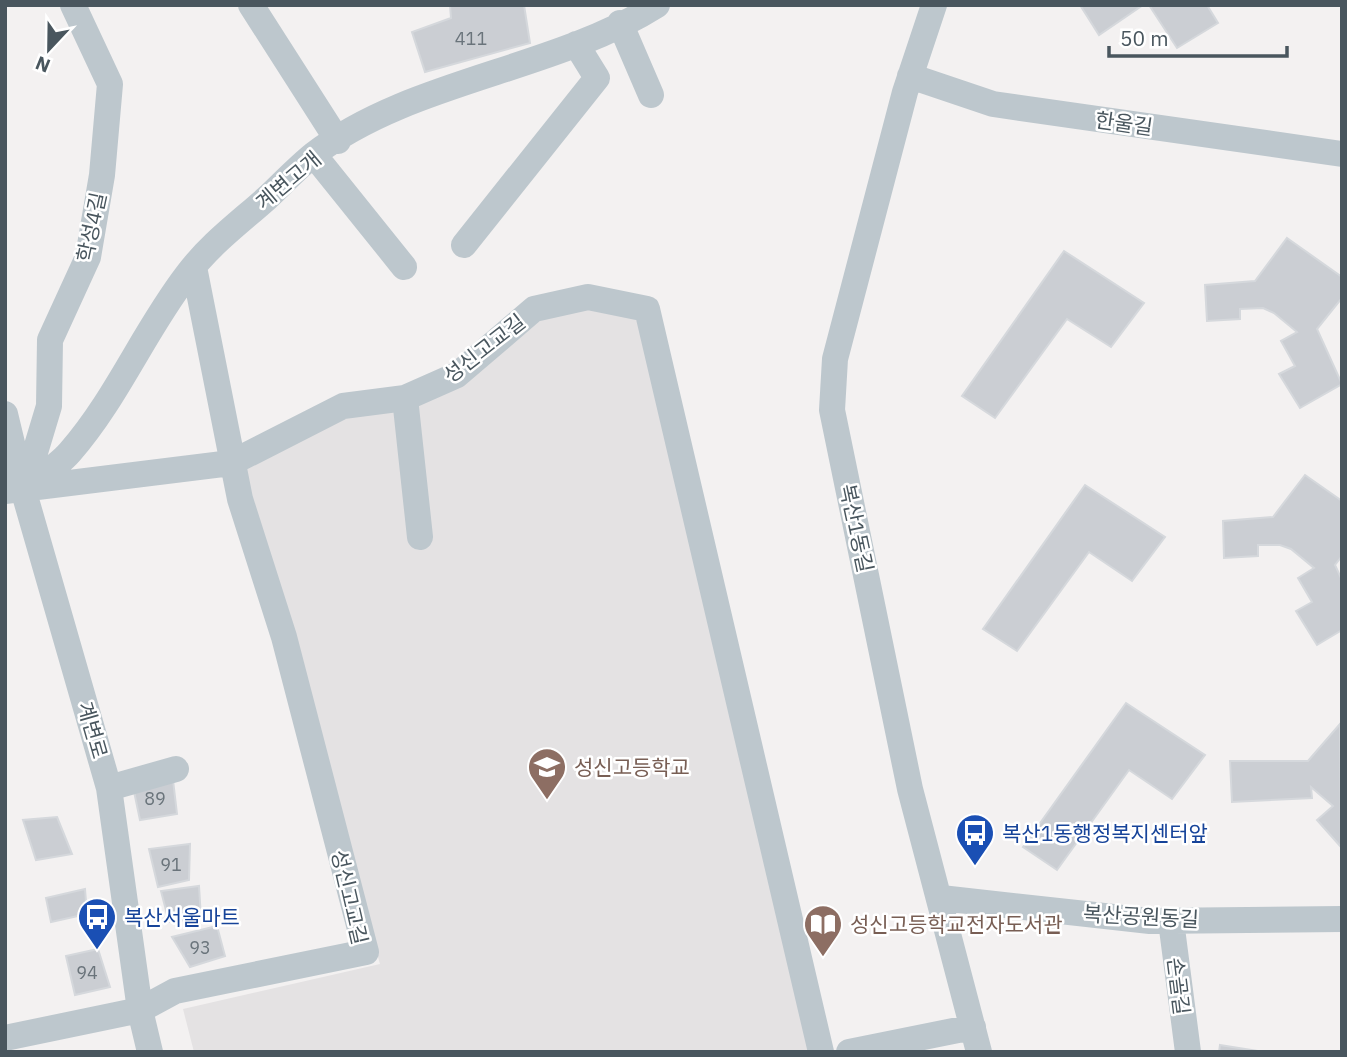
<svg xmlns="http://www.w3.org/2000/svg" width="1347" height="1057" font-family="'IBM Plex Sans','Noto Sans KR',sans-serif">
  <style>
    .education { fill: #e4e2e3 }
    .building { fill: #cbced3; stroke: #d5d8dc; stroke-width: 2 }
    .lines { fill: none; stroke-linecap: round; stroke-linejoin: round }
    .minor { stroke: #bdc7cd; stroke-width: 26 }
    .labels { text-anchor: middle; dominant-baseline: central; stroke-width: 5; stroke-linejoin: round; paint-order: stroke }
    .number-label { font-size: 18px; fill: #6a747b }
    .street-label { font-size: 21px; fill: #49565e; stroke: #fff }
    .education-label { font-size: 21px; fill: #785e54; stroke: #fff; text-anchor: start }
    .transit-label { font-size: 21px; fill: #164399; stroke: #fff; text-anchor: start }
  </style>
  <rect width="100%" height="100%" fill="#f3f1f1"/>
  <path class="education" d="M534,309h113l174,743h-627l-11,-43 197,-45 -144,-498 107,-60 62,-8z"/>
  <path class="building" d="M450,5h74l6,38 -105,29 -13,-40 39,-14z
    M1080,5h63l-44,30z
    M1149,5h58l11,18 -41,25z
    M1287,238l55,39v21l-25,31 25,55 -42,24 -21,-34 16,-8 -14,-25 16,-9 -23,-19 -11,-5 -23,1v10l-33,2 -2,-36 50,-4z
    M1064,251l80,52 -33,44 -44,-28 -72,99 -33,-22z
    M1305,475l37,26v55l-7,9 7,15v50l-25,15 -21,-34 16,-9 -14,-24 16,-10 -23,-19 -11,-4h-22v11l-34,2 -1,-37 50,-4z
    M1085,485l80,52 -33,44 -43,-29 -72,99 -34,-22z
    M1126,703l79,52 -33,44 -43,-29 -72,100 -34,-23z
    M1340,724l1,123 -24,-27 16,-14 -22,-19 1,11 -80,4 -2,-41h78z
    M173,780l4,34 -37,6 -8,-38z
    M57,817l15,37 -36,6 -13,-40z
    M190,844l-1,36 -31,7 -9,-38z
    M199,886l2,32 -32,4 -8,-31z
    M85,889l2,25 -36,8 -5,-24z
    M217,926l8,30 -35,11 -18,-30z
    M98,949l12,38 -35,8 -9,-39z
    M1220,1045l44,7h-45z"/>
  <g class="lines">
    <path class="minor" d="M251,5l87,136
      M934,5l-29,87 -70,267 -3,51 78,379 69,263
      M620,23l31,72
      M910,76l83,28 349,50
      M314,155l90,112
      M464,245l133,-167 -21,-34
      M405,398l15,139
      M5,414l18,75 86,299 31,222 10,42
      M25,488c15,-11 33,-22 45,-36 47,-54 74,-121 117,-177 22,-30 52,-52 80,-77 15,-14 30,-30 46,-43 97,-75 240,-84 344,-150
      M24,489l25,-83 1,-66 38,-83 14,-82 8,-91 -37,-79
      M5,491l226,-28 112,-57 62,-8 52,-23 77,-66 54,-12 59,12 174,743
      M109,788l67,-19
      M941,898l209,23 192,-2
      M1171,921l17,131
      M5,1038l135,-28 35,-19 191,-39 -82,-315 -44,-138 -46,-232
      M849,1052l124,-25"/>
  </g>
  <defs>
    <symbol id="school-pin" viewBox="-11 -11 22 30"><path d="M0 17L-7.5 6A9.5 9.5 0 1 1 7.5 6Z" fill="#8d6e63" stroke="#fff"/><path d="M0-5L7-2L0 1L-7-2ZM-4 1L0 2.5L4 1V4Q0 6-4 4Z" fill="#fff"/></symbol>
    <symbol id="bus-pin" viewBox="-11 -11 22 30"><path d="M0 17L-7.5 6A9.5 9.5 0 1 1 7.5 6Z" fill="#1a4fb4" stroke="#fff"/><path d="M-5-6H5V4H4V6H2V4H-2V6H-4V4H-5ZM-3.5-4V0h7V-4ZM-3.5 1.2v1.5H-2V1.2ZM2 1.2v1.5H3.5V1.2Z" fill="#fff"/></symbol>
    <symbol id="library-pin" viewBox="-11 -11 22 30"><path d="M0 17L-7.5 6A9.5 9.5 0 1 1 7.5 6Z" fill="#8d6e63" stroke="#fff"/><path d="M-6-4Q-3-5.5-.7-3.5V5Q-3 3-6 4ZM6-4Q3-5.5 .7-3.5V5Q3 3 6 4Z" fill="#fff"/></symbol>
  </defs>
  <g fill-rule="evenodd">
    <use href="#school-pin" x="525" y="745" width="44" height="60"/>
    <use href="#bus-pin" x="953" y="811" width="44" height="60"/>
    <use href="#bus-pin" x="75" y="895" width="44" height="60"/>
    <use href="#library-pin" x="801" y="902" width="44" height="60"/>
  </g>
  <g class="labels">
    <g class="number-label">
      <text x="471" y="38">411</text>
      <text x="155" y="798">89</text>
      <text x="171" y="864">91</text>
      <text x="200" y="947">93</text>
      <text x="87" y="972">94</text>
    </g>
    <g class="street-label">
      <text transform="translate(1124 123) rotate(8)">한울길</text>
      <text transform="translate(288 180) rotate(-40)">계변고개</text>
      <text transform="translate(91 227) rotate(-78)">학성4길</text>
      <text transform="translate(484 348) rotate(-38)">성신고교길</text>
      <text transform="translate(857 528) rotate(78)">복산1동길</text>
      <text transform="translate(93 730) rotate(74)">계변로</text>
      <text transform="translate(350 897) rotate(77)">성신고교길</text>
      <text transform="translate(1141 916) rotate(3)">복산공원동길</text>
      <text transform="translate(1179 986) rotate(83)">손골길</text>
    </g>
    <g class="education-label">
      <text x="574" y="767">성신고등학교</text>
      <text x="850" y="924">성신고등학교전자도서관</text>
    </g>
    <g class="transit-label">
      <text x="1002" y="833">복산1동행정복지센터앞</text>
      <text x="124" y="917">복산서울마트</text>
    </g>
  </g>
  <rect width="1347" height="1057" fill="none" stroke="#49565e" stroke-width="14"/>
  <g transform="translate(49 49) rotate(202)" stroke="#ffffff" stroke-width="5" paint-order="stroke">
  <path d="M0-5L12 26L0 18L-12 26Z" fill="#49565e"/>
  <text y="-10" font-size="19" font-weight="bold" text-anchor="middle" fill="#49565e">N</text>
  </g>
  <path d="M1109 46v10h178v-10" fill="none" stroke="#49565e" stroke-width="3.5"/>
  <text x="1120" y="46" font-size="21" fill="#49565e" stroke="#ffffff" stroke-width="5" paint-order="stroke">50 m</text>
</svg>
